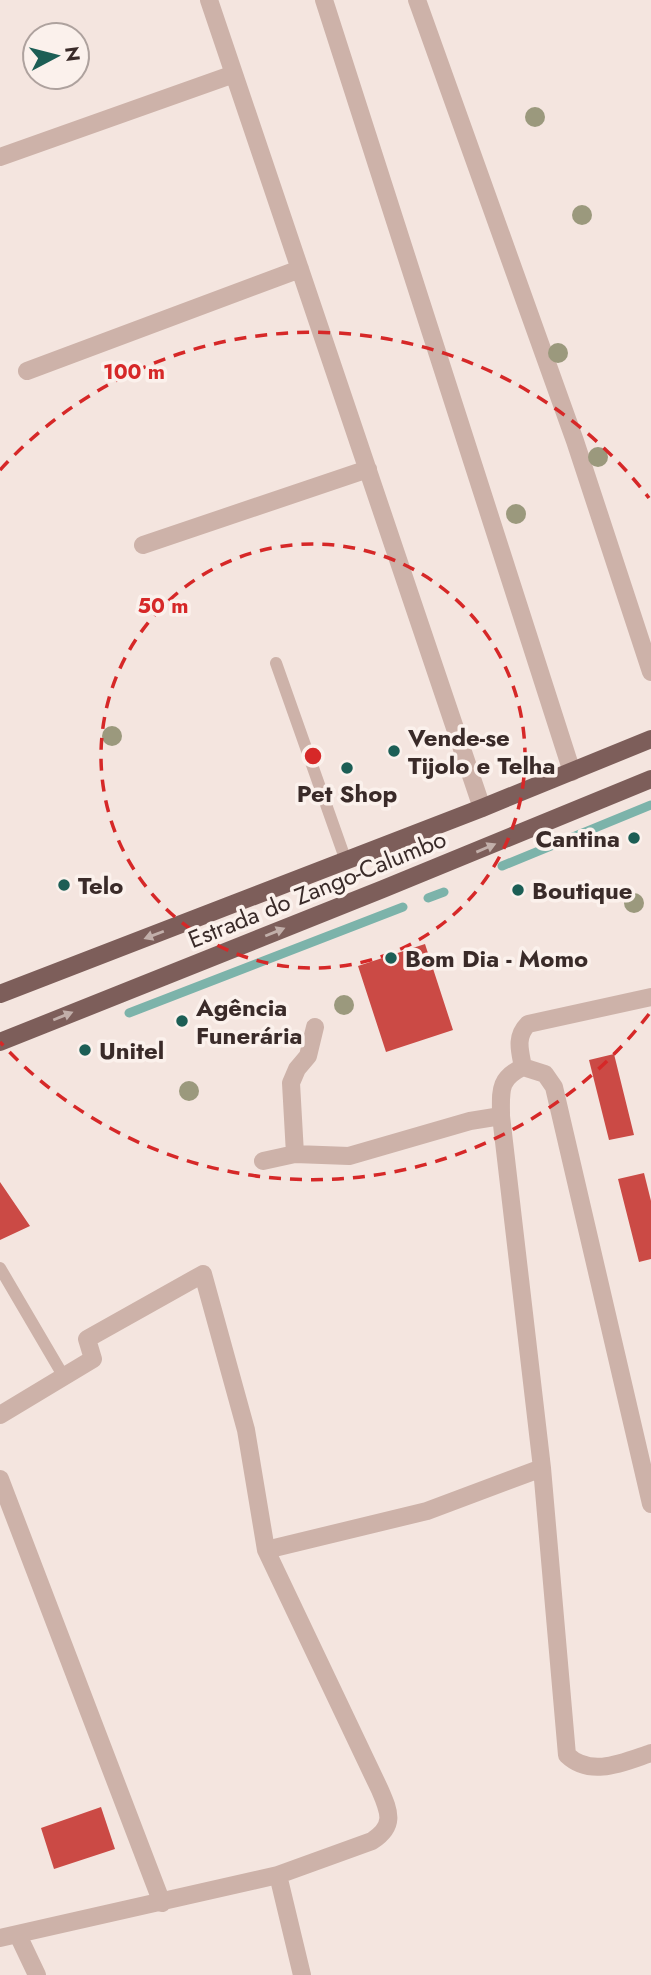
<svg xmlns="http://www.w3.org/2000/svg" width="651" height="1975" font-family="Jost,sans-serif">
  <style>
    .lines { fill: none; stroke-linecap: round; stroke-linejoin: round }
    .stream { stroke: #7cb3aa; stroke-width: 9 }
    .building { fill: #cb4a45 }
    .service { stroke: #cdb2a9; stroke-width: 12 }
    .minor { stroke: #cdb2a9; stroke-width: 18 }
    .primary { stroke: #7d5e5a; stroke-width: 18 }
    .tree { fill: #9b997d }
    .oneway { fill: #c2afaa }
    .ring { fill: none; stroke: #d62828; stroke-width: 3.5; stroke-dasharray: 12 9 }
    .poi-dot { fill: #1c5e55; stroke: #fbf1ec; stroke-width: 2.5 }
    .labels { text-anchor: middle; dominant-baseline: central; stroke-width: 7; stroke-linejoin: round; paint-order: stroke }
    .poi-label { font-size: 24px; font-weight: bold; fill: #3a2b29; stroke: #fbf1ec; text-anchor: start }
    .street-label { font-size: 24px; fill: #3a2b29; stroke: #fbf1ec }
    .centre { fill: #d62828; stroke: #fbf1ec; stroke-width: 3.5 }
    .ring-label { font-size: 21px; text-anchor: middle; font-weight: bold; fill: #d62828; stroke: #fbf1ec; stroke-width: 7; stroke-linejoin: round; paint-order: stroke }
  </style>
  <rect width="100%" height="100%" fill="#f4e5df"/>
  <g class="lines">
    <path class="stream" d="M502,866l149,-61
      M428,898l16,-6
      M129,1013l274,-106"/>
  </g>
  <path class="building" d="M425,944l28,86 -67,22 -28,-86z
    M614,1054l20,81 -25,5 -20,-80z
    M644,1173l7,28v58l-12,3 -21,-83z
    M0,1182l30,44 -30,14z
    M101,1807l14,42 -61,20 -13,-41z"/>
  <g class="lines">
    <path class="service" d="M276,663l70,198
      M0,1268l64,109"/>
    <path class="minor" d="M209,0l273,808
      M324,0l248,772
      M417,0l158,441 76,231
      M0,157l234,-83
      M27,371l273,-102
      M143,545l225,-76
      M523,1067c-3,-16 -8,-30 5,-43l123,-27
      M295,1154l-4,-71 6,-14 11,-13 7,-29
      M263,1161l32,-7 54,2 121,-35 31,-5
      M0,1415l93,-56 -6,-20 116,-65 43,156 20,120 114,240c10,23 15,36 -8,51l-94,34 -278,63
      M0,1479l162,424
      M651,1504l-97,-417 -9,-13 -22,-7c-25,12 -22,24 -22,49l41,352 25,287c24,23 57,7 84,-2
      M266,1550l161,-39 115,-43
      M278,1875l24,100
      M18,1935l19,40"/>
    <path class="primary" d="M0,994l482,-186 169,-69
      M0,1042l383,-153 268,-110"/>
  </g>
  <g class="tree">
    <circle cx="535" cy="117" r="10"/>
    <circle cx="582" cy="215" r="10"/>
    <circle cx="558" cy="353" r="10"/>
    <circle cx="598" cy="457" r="10"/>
    <circle cx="516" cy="514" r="10"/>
    <circle cx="112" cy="736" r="10"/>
    <circle cx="634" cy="903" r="10"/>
    <circle cx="344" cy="1005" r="10"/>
    <circle cx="189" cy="1091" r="10"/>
  </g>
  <defs><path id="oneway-solid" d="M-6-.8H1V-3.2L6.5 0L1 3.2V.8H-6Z" transform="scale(1.75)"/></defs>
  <g class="oneway">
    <use href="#oneway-solid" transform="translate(486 848) rotate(-23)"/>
    <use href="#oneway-solid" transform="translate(275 932) rotate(-22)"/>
    <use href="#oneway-solid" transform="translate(154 935) rotate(159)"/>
    <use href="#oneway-solid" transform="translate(63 1016) rotate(-22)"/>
  </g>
  <g class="ring">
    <circle cx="313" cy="756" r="212"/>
    <path d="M649 1014A424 424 0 0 1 0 1042M0 470A424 424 0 0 1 649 498"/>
  </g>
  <g class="poi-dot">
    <circle cx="394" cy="751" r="7"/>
    <circle cx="347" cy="768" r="7"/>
    <circle cx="634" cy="838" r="7"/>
    <circle cx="64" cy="885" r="7"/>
    <circle cx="518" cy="890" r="7"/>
    <circle cx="391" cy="958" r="7"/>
    <circle cx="182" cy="1021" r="7"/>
    <circle cx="85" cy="1050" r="7"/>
  </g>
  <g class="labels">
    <g class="poi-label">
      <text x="408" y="737">Vende-se<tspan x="408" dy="28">Tijolo e Telha</tspan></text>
      <text x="347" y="793" text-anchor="middle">Pet Shop</text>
      <text x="620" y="838" text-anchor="end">Cantina</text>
      <text x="78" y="885">Telo</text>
      <text x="532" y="890">Boutique</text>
      <text x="405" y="958">Bom Dia - Momo</text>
      <text x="196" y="1007">Agência<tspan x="196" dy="28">Funerária</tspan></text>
      <text x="99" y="1050">Unitel</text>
    </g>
    <g class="street-label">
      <text transform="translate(317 889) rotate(-22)">Estrada do Zango-Calumbo</text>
    </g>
  </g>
  <circle cx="313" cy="756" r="10" class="centre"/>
  <g class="ring-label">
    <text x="134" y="379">100 m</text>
    <text x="163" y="613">50 m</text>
  </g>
  <g transform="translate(56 56) rotate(83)"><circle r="33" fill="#fbf1ec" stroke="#aea29e" stroke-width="2"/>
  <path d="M0-5L12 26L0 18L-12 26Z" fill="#1c5e55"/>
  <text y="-10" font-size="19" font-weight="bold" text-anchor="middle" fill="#3a2b29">N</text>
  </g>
</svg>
